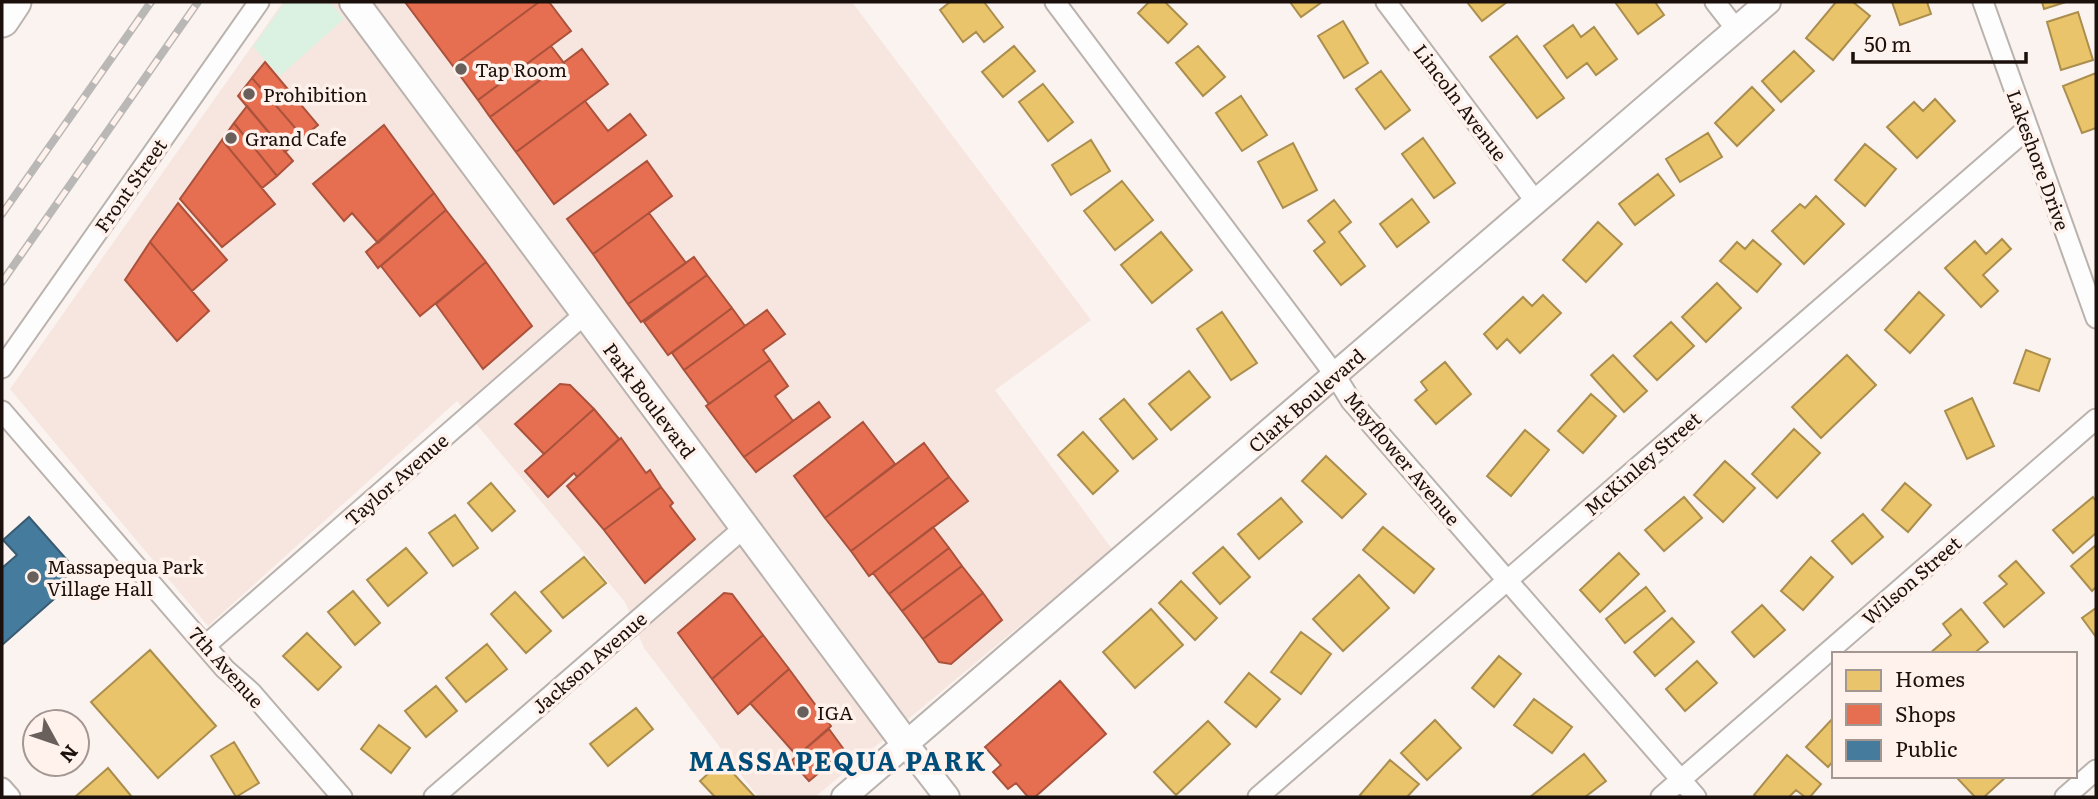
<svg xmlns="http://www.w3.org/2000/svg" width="2098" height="799" font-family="Literata,serif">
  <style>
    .built { fill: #f7e6df }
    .green { fill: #dbf1e1 }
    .homes { fill: #e9c46a; stroke: #ab8e4e; stroke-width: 2 }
    .shops { fill: #e76f51; stroke: #aa523c; stroke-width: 2 }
    .public { fill: #457b9d; stroke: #385b71; stroke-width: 2 }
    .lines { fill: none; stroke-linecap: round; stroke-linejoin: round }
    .minor-casing { stroke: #bab2ad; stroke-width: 23 }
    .tertiary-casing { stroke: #bab2ad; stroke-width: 28 }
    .secondary-casing { stroke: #bab2ad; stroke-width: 32 }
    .trunk-casing { stroke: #bab2ad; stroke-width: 37 }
    .minor { stroke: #fefdfd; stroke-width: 19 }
    .tertiary { stroke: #fefdfd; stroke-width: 24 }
    .secondary { stroke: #fefdfd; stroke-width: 28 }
    .trunk { stroke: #fefdfd; stroke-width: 33 }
    .rail-casing { stroke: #bab8b6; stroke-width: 8 }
    .rail { stroke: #fff1eb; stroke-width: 5; stroke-dasharray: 16; stroke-linecap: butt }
    .poi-dot { fill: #695f5b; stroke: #fff1eb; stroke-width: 2.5 }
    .labels { text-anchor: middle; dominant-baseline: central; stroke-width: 7; stroke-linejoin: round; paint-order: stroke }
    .poi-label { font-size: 19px; fill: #1b100b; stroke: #fff1eb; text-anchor: start }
    .street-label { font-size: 19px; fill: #1b100b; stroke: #fff1eb }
    .district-label { font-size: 26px; font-weight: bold; letter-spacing: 2px; fill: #004d7a; stroke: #fff1eb }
  </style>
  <rect width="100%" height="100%" fill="#faf3f0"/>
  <path class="built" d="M283,2h569l239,318 -96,70 117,159 -297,248h-57l-114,-149 -19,-46 -168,-201 -249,225 -198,-237z"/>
  <path class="green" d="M285,2h45l14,17 -64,57 -27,-29z"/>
  <path class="homes" d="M950,2h34l19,25 -19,15 -8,-10 -13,10 -23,-32z
    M1149,2h16l22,22 -19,19 -30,-30z
    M1290,2h32l-21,15z
    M1467,2h40l-25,19z
    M1615,2h40l9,13 -26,19z
    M1836,2h17l17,14 -37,44 -27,-22z
    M1892,2h35l4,12 -31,11z
    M2042,2h24l-22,7z
    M2078,12l15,48 -32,10 -14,-48z
    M1343,21l25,42 -24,15 -26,-42z
    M1573,25l8,12 13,-10 23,32 -21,16 -9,-12 -20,15 -23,-32z
    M1517,36l47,62 -27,20 -47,-61z
    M1014,46l21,25 -32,26 -21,-25z
    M1198,46l27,31 -22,19 -27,-33z
    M1794,51l20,20 -33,31 -19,-21z
    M1381,71l29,39 -25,19 -29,-40z
    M2096,73v55l-14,5 -19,-47z
    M1043,84l30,38 -25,19 -29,-39z
    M1752,87l22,23 -37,36 -22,-23z
    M1241,96l26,39 -25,16 -26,-38z
    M1935,99l20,22 -38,37 -30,-31 27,-25 9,9z
    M1708,133l14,24 -42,25 -14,-23z
    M1423,138l32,45 -21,15 -32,-44z
    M1091,140l19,31 -39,24 -19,-30z
    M1293,143l24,47 -34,18 -25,-46z
    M1865,144l31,25 -31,37 -30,-26z
    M1658,174l16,21 -39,30 -16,-21z
    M1122,181l31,39 -38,30 -31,-39z
    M1816,196l28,28 -40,40 -32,-33 28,-27 5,4z
    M1412,199l17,23 -32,25 -17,-23z
    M1334,200l17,22 -12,10 26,34 -24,19 -27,-34 11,-9 -17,-21z
    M1598,222l24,22 -36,38 -23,-22z
    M1161,232l31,38 -40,33 -31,-38z
    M2002,239l9,10 -28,26 15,16 -17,16 -36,-39 30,-27 11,13z
    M1753,240l28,24 -24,28 -37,-31 17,-19 8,7z
    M1717,283l24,25 -35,34 -24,-25z
    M1919,292l25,23 -34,38 -25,-23z
    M1543,295l18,18 -41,40 -13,-14 -10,10 -13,-15 39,-37 9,9z
    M1222,312l35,51 -26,17 -34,-51z
    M1671,322l23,24 -37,34 -23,-24z
    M2026,350l24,9 -11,32 -25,-8z
    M1613,355l34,36 -23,21 -33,-37z
    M1847,355l29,30 -55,53 -29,-31z
    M1445,362l26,32 -35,30 -21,-24 12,-10 -6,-8z
    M1189,371l21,26 -39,33 -22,-26z
    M1591,394l25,22 -33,37 -25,-22z
    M1972,398l22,48 -27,13 -22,-48z
    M1124,399l33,40 -24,20 -33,-40z
    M1794,429l26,24 -43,45 -25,-24z
    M1525,430l24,20 -38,46 -24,-20z
    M1083,432l35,39 -25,23 -35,-39z
    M1326,456l40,38 -24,24 -40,-37z
    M1725,461l30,27 -32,34 -29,-27z
    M491,483l24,28 -23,20 -24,-28z
    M1905,483l26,22 -23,27 -26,-22z
    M1684,497l18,21 -38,33 -19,-21z
    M2093,497l3,4v32l-23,20 -20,-23z
    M1281,498l21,24 -43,37 -21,-25z
    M1863,514l20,23 -31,27 -20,-23z
    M455,515l23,33 -25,18 -24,-33z
    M1383,527l51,42 -20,24 -51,-43z
    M2096,545v42l-4,4 -21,-25z
    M1223,547l27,30 -30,27 -27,-31z
    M406,548l21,25 -39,33 -21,-26z
    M1619,553l20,21 -39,38 -20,-22z
    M584,557l22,26 -43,35 -22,-26z
    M1811,557l22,20 -30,33 -22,-19z
    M2016,561l28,32 -40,34 -20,-24 23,-19 -8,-8z
    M1359,575l30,33 -46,43 -30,-32z
    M1181,581l36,37 -22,22 -36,-37z
    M1646,587l19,24 -40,32 -19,-24z
    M353,591l27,32 -25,22 -27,-33z
    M515,592l36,39 -25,22 -35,-39z
    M1762,605l23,25 -31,27 -22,-25z
    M2096,608v29l-14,-19z
    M1151,609l32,36 -48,43 -32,-36z
    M1961,609l27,33 -15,12h-44l22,-19 -8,-11z
    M1672,618l22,24 -39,34 -21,-24z
    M1301,632l30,22 -30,40 -30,-22z
    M307,633l34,34 -23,23 -35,-34z
    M487,644l20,25 -41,33 -20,-24z
    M150,650l66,76 -58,52 -67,-76z
    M1499,656l22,18 -27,33 -22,-19z
    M1697,661l20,22 -32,28 -19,-22z
    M1249,673l31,26 -24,28 -31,-25z
    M436,686l21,25 -31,26 -21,-26z
    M1534,699l38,28 -20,26 -38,-28z
    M636,708l17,21 -45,37 -18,-22z
    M1834,717v43l-6,7 -22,-20z
    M1435,720l26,28 -34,32 -26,-27z
    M1208,721l22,23 -54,51 -22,-23z
    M379,725l31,23 -19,25 -30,-24z
    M234,742l25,41 -23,14 -25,-41z
    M1584,754l22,27 -21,16h-55z
    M1787,755l34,29 -11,13h-5l-9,-7 -7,7h-32l-3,-2z
    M1390,760l29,24 -12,13h-45l-2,-2z
    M722,761l33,36h-40l-15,-16z
    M108,768l24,29h-57z
    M1960,776h47l-23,21h-9l-17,-18z"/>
  <path class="shops" d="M405,2h134l-86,64z
    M539,2h10l22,29 -93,69 -25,-34z
    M551,46l13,17 -74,54 -12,-17z
    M582,49l26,35 -92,68 -26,-35z
    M265,62l53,63 -15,12 -51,-59z
    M252,78l51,59 -18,15 -47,-56z
    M585,101l23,30 22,-17 16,21 -92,69 -38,-52z
    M247,106l46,55 -16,15 -43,-53z
    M234,123l43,53 -15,12 -40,-48z
    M384,125l50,68 -56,50 -26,-30 -8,8 -31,-37z
    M222,140l53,64 -53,43 -42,-48z
    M647,161l25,35 -79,58 -26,-35z
    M434,193l12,17 -68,58 -12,-16z
    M178,203l49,57 -35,31 -42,-49z
    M446,210l40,52 -66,54 -39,-50z
    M649,213l37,50 -58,41 -35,-50z
    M150,242l59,69 -32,30 -52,-61z
    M694,257l13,18 -66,47 -13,-18z
    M486,262l46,64 -49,43 -47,-65z
    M707,275l25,33 -64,47 -24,-33z
    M732,308l13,18 -61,44 -12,-17z
    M767,310l18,24 -22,16 7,10 -61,44 -25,-34z
    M770,360l18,26 -13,10 18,25 -49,36 -38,-51z
    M560,384l10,1 24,24 -50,45 -29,-30z
    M819,402l11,15 -74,55 -12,-15z
    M594,409l25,30 -42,38 -3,-4 -26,24 -23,-26z
    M863,422l32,42 -70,54 -31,-42z
    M621,438l25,35 4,-3 11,17 -57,43 -37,-44z
    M924,443l25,34 -98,74 -26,-33z
    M949,477l19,24 -99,75 -18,-25z
    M661,487l12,16 -3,3 25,33 -50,44 -41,-53z
    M933,527l16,21 -60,46 -16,-21z
    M949,548l13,18 -60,45 -13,-17z
    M962,566l21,27 -60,46 -21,-28z
    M724,593l8,1 31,41 -51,44 -34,-46z
    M983,593l19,27 -51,44 -12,-2 -16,-23z
    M763,635l26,34 -51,45 -26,-35z
    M789,669l42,57 -34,30 -47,-53z
    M1060,681l46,53 -71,63h-7l-12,-14 -8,6 -15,-17 8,-7 -16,-18z
    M829,729l16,22 -36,30 -18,-20z"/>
  <path class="public" d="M29,517l46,52 -20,17 6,7 -59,52v-77l15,-13 -14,-15z"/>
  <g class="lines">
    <defs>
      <path id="minor" d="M1055,2l280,373 16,26 345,396
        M1386,2l150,200
        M1715,2l21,27
        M1983,2l113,316
        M2,368l257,-366
        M2,411l223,258 26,23 91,105
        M206,645l380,-332
        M2,788l8,9
        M434,797l311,-270
        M1258,797l769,-668
        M1661,797l435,-378
        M2065,797l31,-27"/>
      <path id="tertiary" d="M906,744l41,53
        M844,797l924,-795"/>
      <path id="secondary" d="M354,2l552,742"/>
      <path id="trunk" d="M2,20l12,-18"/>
    </defs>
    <use href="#minor" class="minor-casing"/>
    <use href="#tertiary" class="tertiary-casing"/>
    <use href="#secondary" class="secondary-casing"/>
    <use href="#trunk" class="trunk-casing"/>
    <use href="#minor" class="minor"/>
    <use href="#tertiary" class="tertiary"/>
    <use href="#secondary" class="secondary"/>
    <use href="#trunk" class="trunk"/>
    <defs>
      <path id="rail" d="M2,214l149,-212
        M2,282l196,-280"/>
    </defs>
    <use href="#rail" class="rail-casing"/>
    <use href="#rail" class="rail"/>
  </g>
  <g class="poi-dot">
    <circle cx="461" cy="69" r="7"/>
    <circle cx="249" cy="94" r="7"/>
    <circle cx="231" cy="138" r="7"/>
    <circle cx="33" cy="577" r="7"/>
    <circle cx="803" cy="712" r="7"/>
  </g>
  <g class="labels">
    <g class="poi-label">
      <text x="475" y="69">Tap Room</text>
      <text x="263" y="94">Prohibition</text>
      <text x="245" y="138">Grand Cafe</text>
      <text x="47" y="566">Massapequa Park<tspan x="47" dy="22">Village Hall</tspan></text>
      <text x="817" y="712">IGA</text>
    </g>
    <g class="street-label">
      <text transform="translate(1461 102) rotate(53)">Lincoln Avenue</text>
      <text transform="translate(2039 160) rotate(70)">Lakeshore Drive</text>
      <text transform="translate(130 185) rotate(-55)">Front Street</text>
      <text transform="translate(650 400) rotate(53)">Park Boulevard</text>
      <text transform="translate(1306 400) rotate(-41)">Clark Boulevard</text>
      <text transform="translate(1403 458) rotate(50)">Mayflower Avenue</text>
      <text transform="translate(1642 463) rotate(-41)">McKinley Street</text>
      <text transform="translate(396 479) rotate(-41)">Taylor Avenue</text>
      <text transform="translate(1911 580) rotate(-41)">Wilson Street</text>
      <text transform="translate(589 662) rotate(-41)">Jackson Avenue</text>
      <text transform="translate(227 667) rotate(48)">7th Avenue</text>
    </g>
    <g class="district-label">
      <text x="838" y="759">MASSAPEQUA PARK</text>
    </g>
  </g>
  <rect width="2098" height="799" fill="none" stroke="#1b100b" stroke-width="7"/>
  <rect x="1832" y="652" width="245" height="126" fill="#fff1eb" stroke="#a49791" stroke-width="2"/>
  <rect x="1846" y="670" width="35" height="21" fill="#e9c46a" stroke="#a49791" stroke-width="2"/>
  <text x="1895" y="687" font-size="21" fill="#1b100b">Homes</text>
  <rect x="1846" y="704" width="35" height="21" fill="#e76f51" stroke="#a49791" stroke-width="2"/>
  <text x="1895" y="722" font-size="21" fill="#1b100b">Shops</text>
  <rect x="1846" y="740" width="35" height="21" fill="#457b9d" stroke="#a49791" stroke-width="2"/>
  <text x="1895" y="757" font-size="21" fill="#1b100b">Public</text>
  <g transform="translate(56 743) rotate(130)"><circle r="33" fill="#fff1eb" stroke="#a49791" stroke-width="2"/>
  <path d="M0-5L12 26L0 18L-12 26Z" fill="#695f5b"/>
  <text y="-10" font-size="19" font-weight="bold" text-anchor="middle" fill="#1b100b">N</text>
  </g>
  <path d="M1853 52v10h173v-10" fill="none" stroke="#1b100b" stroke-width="3.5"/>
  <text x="1864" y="52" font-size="21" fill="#1b100b" stroke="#fff1eb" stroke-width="5" paint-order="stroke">50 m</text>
</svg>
